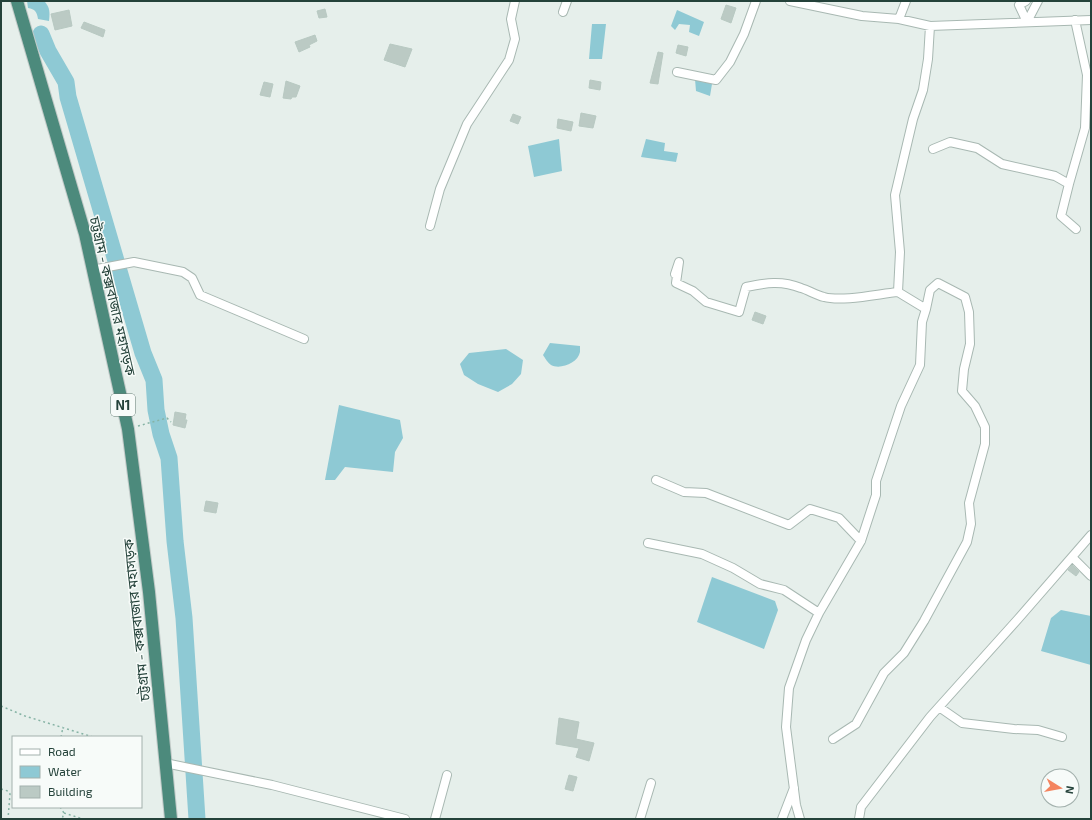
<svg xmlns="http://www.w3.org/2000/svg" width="1092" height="820" font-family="'Exo 2','Noto Sans Bengali',sans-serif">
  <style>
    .water { fill: #8ec9d4 }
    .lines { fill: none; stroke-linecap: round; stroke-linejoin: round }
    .river { stroke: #8ec9d4; stroke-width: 17 }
    .building { fill: #bbcac4; stroke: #b8c9c2 }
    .minor-casing { stroke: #a8b8b2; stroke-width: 10 }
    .trunk-casing { stroke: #c2cac8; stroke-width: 14 }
    .path { stroke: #86b3a5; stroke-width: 1.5; stroke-dasharray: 2 3; stroke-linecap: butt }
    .minor { stroke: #fff; stroke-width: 8 }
    .trunk { stroke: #4c8a7c; stroke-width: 12 }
    .labels { text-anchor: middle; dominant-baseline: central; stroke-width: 3; stroke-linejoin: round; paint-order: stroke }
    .shield { fill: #f7fbf9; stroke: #637a73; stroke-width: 1 }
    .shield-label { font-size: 13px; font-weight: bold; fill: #24423a }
    .street-label { font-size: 14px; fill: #24423a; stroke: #f7fbf9 }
  </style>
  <rect width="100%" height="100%" fill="#e6efeb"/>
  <path class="water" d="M27,1h17c6,6 6,11 5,20l-11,-2c-1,-7 -3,-10 -10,-11z
    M677,10l27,12 -5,14 -10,-4 1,-7 -11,-1 -4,6 -4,-4z
    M592,24h14l-4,35h-13z
    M695,79l17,5 -2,12 -14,-5z
    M559,139l3,32 -28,6 -6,-31z
    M646,139l19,4 -1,8 14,2 -2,9 -35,-5z
    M550,343l30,3c0,2 0,4 0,6 -2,11 -20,18 -29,13 -3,-2 -6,-7 -8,-10z
    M506,349l17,11 -2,14 -9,10 -14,8 -20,-8 -14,-9 -4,-11 9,-11z
    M339,405l61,15 3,18 -8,14 -2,20 -48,-5 -10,13h-10z
    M712,577l63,24 3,9 -14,39 -67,-27z
    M1061,610l30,6v49l-50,-14 10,-33z"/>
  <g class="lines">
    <path class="river" d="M41,34l7,17 18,31 2,15 75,256 11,27 2,30 5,24 8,24 6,83 9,77 13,201"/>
  </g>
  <path class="building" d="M726,5l10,3 -5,15 -10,-4z
    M325,9l2,8 -8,1 -2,-7z
    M69,10l3,16 -17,4 -4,-16z
    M84,22l21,8 -2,7 -22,-9z
    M315,35l2,6 -8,4 1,2 -11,5 -4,-10z
    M390,44l22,5 -7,18 -21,-7z
    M678,45l10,2 -2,9 -10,-3z
    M658,52l5,1 -5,31 -8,-1z
    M590,80l11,2 -1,8 -11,-2z
    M286,81l14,5 -4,11h-4l-1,2 -8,-1z
    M264,82l9,2 -3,13 -10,-2z
    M581,113l15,3 -3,12 -14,-2z
    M513,114l8,3 -3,7 -8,-3z
    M558,119l15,3 -2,9 -14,-3z
    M755,312l11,4 -3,8 -11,-4z
    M175,412l11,2 -1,6h2l-2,8 -12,-3z
    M206,501l12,2 -2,10 -12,-2z
    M1072,565l7,7 -3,4 -8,-6z
    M559,718l20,4 -3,17 18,4 -5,18 -13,-4 3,-9 -23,-4z
    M569,775l8,2 -4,14 -8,-2z"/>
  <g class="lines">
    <defs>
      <path id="minor" d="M790,1l72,15 37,3 31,7 161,-6
        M1026,1l-7,4 8,17 11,-21
        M563,12l4,-11
        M899,19l7,-18
        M677,72l39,8 14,-18 14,-28 12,-33
        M933,149l17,-7 27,6 25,16 53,12 14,8 -8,32 15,13
        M1069,184l16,-56 2,-53 -12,-55
        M430,226l10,-37 27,-65 42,-64 6,-21 -4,-20 4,-18
        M92,270l42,-8 49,10 9,6 8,17 104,44
        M675,274l4,-12 -3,21 17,8 13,11 33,10 7,-25c20,-4 35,-7 55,1 7,2 15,7 23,9 18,5 54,-3 74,-5
        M656,480l28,12 22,1 83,32 21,-16 29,9 22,23
        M648,543l54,11 31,14 27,16 24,6 35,23
        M1072,557l19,19
        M939,707l23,16 52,6 24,1 24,7
        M833,739l23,-15 28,-51 20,-20 20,-32 43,-79 4,-18 -2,-21 16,-59v-17l-10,-21 -13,-15 2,-22 6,-25 -1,-32 -4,-15 -27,-14 -8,7 -4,19
        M165,763l107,22 133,34
        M435,819l12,-44
        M640,819l11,-36
        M782,819l12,-31
        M800,819l-4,-14 -10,-78 3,-39 17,-48 13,-27 42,-72 15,-46v-14l25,-75 19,-41 2,-43 4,-13 -28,-17 2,-40 -5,-57 18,-76 10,-29 5,-31 2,-33
        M859,819l2,-12 69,-90 88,-98 73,-84"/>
      <path id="trunk" d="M17,1l68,233 43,195 21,163 22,227"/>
    </defs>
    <use href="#minor" class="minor-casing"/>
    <use href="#trunk" class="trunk-casing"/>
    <path class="path" d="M138,426l29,-8 4,4
      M1,706l24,10 68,21
      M61,737l2,-10
      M1,789l7,2 2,3 -2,25
      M60,807l4,6 -2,6
      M64,813l19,6"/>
    <use href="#minor" class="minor"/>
    <use href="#trunk" class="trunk"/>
  </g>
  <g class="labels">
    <rect class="shield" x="111" y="394" width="24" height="22" rx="3"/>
    <g class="shield-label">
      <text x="123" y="405">N1</text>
    </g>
    <g class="street-label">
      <text transform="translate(113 296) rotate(77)">চট্টগ্রাম - কক্সবাজার মহাসড়ক</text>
      <text transform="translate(136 620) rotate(-96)">চট্টগ্রাম - কক্সবাজার মহাসড়ক</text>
    </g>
  </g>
  <rect width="1092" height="820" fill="none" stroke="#24423a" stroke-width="4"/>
  <rect x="12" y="736" width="130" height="72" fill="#f7fbf9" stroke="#a3b1ad"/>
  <rect x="20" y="749" width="20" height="6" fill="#ffffff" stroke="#a3b1ad"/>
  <text x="48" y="756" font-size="12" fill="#24423a">Road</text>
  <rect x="20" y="766" width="20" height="12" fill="#8ec9d4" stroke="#a3b1ad"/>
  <text x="48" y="776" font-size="12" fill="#24423a">Water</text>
  <rect x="20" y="786" width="20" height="12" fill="#bbcac4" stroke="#a3b1ad"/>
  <text x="48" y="796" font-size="12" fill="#24423a">Building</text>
  <g transform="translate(1060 788) rotate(101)"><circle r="19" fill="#f7fbf9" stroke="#a3b1ad"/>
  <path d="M0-3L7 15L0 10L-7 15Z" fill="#f4845f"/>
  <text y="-6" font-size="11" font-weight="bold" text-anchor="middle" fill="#24423a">N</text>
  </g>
</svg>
